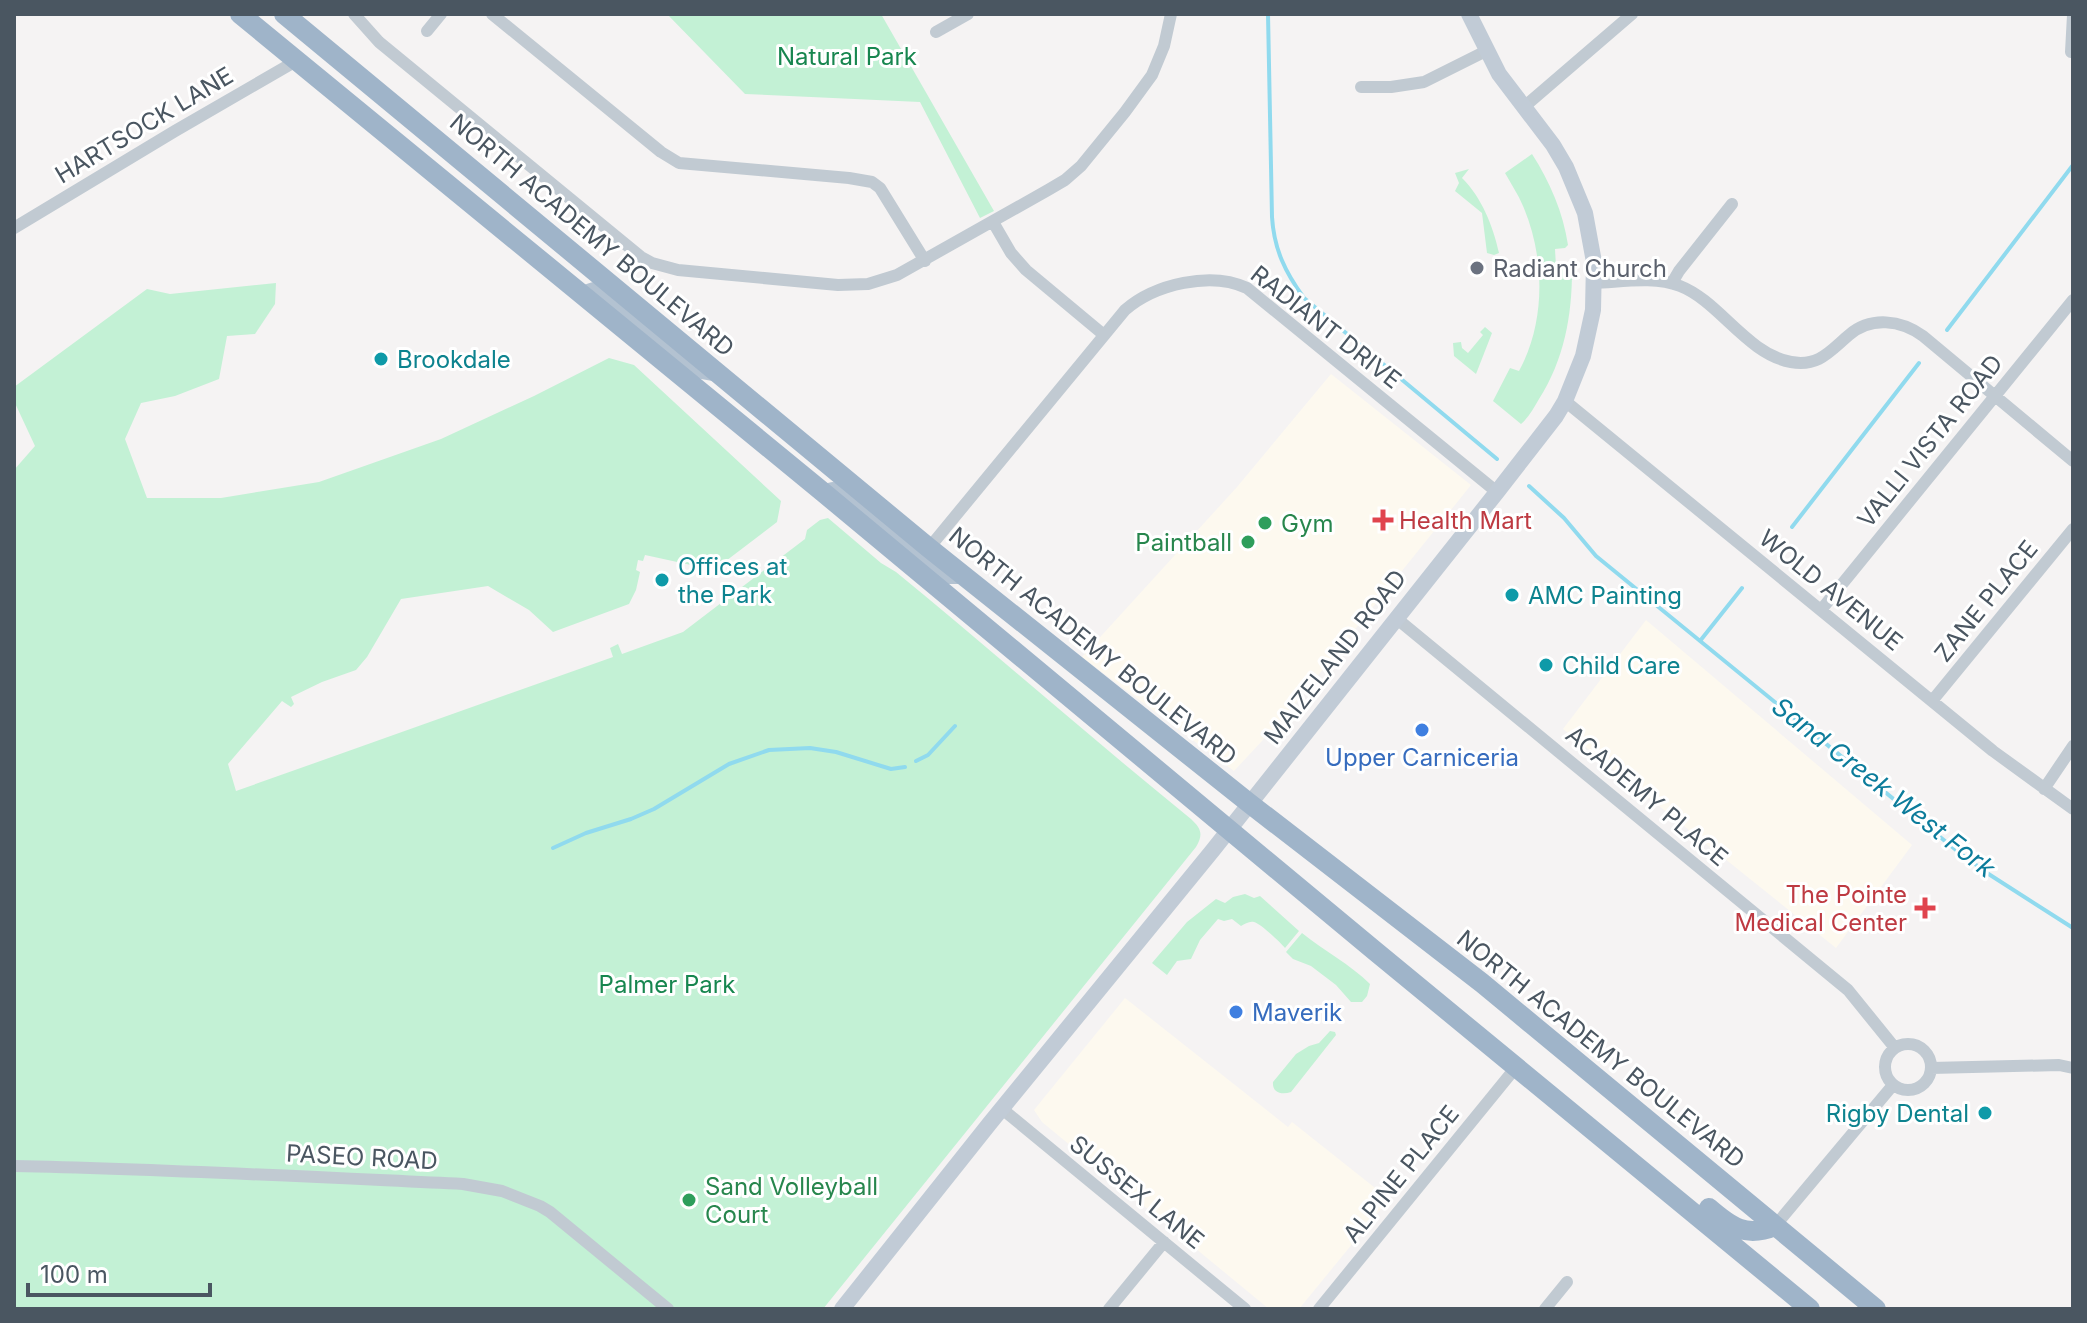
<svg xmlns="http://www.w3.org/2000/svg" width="2087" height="1323" font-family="Inter,sans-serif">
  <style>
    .commercial { fill: #fdf9ef }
    .green { fill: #c3f1d5 }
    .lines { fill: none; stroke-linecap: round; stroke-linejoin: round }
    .stream { stroke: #90daee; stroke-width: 4 }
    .minor { stroke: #c1cad2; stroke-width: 12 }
    .secondary { stroke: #c1cbd6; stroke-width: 16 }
    .primary { stroke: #b3c2d1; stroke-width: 18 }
    .trunk { stroke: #9fb4c9; stroke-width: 20 }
    .worship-dot { fill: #6b7280; stroke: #fff; stroke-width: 3 }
    .culture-dot { fill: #0f9aa8; stroke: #fff; stroke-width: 3 }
    .health-dot { fill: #e0444e; stroke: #fff; stroke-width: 3 }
    .leisure-dot { fill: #2e9e5b; stroke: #fff; stroke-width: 3 }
    .shop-dot { fill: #3f7fe0; stroke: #fff; stroke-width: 3 }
    .labels { text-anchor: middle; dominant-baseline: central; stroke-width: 6; stroke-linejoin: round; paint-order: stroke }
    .park-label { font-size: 24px; fill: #17864f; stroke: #fff }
    .street-label { font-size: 24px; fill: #4a5661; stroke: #fff }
    .worship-label { font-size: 24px; fill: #5b616d; stroke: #fff; text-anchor: start }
    .culture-label { font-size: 24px; fill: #0d838f; stroke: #fff; text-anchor: start }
    .health-label { font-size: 24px; fill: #be3a42; stroke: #fff; text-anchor: start }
    .leisure-label { font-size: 24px; fill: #27864d; stroke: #fff; text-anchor: start }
    .shop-label { font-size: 24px; fill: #366cbe; stroke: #fff }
    .water-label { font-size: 26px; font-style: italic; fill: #0c7c9b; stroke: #fff }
  </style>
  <rect width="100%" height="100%" fill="#f5f3f3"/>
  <path class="commercial" d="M1331,374l140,111 -184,229 -53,57 -152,-114 155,-170z
    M1646,620l266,225 -76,103 -273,-219z
    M1125,998l163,129 4,-5 97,77 -90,110h-30l-227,-187 -8,-12z"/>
  <path class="green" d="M667,14h214l113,197 -14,7 -60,-116 -175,-8z
    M1532,154c18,28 31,58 36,91l-3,3 -10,1 1,18h10l6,4c0,45 -8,89 -33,128 -5,9 -11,19 -18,25l-28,-23 17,-33 9,3c27,-49 26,-114 4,-165 -5,-12 -12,-22 -18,-33z
    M1469,169l-7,9c20,20 31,48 37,75l-5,2 -7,-2 -5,-40 -27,-22 4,-8 -4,-10z
    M276,283l-1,21 -20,30 -28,2 -8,43 -44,17 -34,7 -16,36 22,59h74l98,-16 122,-43 93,-43 75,-38 25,7 147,136 -4,21 -63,48 -69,-15 -2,6 -5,-1 -2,10 4,2 -4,18 -7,14 -76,28 -24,-22 -41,-24 -87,13 -34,58 -11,13 -34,12 -31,15 3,7 -3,3 -9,-6 -54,63 8,27 377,-134 -3,-9 8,-4 4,10 61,-22 122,-93 2,-9 13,-10 8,-2 53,45 15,9c99,81 195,166 295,247 11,10 12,16 5,28l-373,462h-809v-839l21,-24 -21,-45v-14l133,-98 23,5z
    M1485,327l7,6 -16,41 -22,-18 -1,-13 8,-1 1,6 6,5 15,-18 -3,-3z
    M1245,894l9,4 6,-2 39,35 -14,17c-4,-5 -25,-25 -31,-26 -5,-1 -9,2 -13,4l-9,-7 -8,2 -6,-2 -18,21 -9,19 -14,2 -10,14 -15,-12 35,-41 29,-23 9,4 8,-6z
    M1302,933c22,18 48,31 68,51l-3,12 -5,6h-11l-15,-17 -25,-19 -18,-7 -7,-7z
    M1330,1031l5,1 1,3 -45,57c-9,3 -19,1 -18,-10l23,-28 13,-8 10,-3z"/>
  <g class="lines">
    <path class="stream" d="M1268,14l4,203c2,32 13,55 32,81l193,161
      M1947,330l126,-165
      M1529,486l35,32 32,38 360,294 31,23 86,55
      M1792,527l127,-164
      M1700,641l42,-53
      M916,761l12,-6 27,-29
      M553,848l33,-15 45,-14 23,-10 75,-45 40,-14 41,-2 26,4 55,17 14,-2"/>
    <path class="minor" d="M354,14l25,28 262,215 11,6 26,7 160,15 30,-1 29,-9 151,-85 17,-10 16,-14 44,-54 27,-37 12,-29 7,-32
      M492,14l169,138 18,11 170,15 23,4 8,6 45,73
      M427,31l14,-17
      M936,32l32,-18
      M2071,52l2,-37
      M1361,87h30l33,-5 62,-31
      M1524,107l108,-93
      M993,222l18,31 15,17 78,65
      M14,228l161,-97 121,-70
      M1594,283c28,-1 60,-7 86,3 39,15 67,68 111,76 28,5 39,-11 58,-27 22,-19 52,-15 74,1l150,125
      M1672,283l7,-12 53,-67
      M1565,401l428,350 80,58
      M929,548l196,-238c30,-26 86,-39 122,-22l250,204
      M1821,610l252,-310
      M1396,618l452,372 47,58
      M1932,701l141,-172
      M2044,789l29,-43
      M1885 1067a23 23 0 1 1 46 0a23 23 0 1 1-46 0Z
      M1931,1068l128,-3 14,3
      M1001,1108l244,201
      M14,1166c150,3 299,11 449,18l39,7 38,15 10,6 118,97
      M1775,1226l118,-141
      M1109,1309l55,-67
      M1319,1309l198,-243
      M1545,1309l22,-27"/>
    <path class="secondary" d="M842,1309l148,-186 223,-273 284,-358 59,-76 9,-15 18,-45 10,-46 1,-48 -9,-49 -19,-46 -13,-22 -54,-71 -30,-60"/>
    <path class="primary" d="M582,295l12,-4 7,1 67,57 28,20 22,4
      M824,493l9,-2 14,6 85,69 15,9h16"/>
    <path class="trunk" d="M240,14l584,479 551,458 435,358
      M284,14l645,534 320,255 233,180 394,326
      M1709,1208c22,19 37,30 66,18"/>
  </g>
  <circle class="worship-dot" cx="1477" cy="268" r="8"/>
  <g class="culture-dot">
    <circle cx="381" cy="359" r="8"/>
    <circle cx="662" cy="580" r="8"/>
    <circle cx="1512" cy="595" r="8"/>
    <circle cx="1546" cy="665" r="8"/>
    <circle cx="1985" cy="1113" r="8"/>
  </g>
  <g class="health-dot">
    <path d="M1379 508h8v8h8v8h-8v8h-8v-8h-8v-8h8z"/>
    <path d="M1921 896h8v8h8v8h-8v8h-8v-8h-8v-8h8z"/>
  </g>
  <g class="leisure-dot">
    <circle cx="1265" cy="523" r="8"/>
    <circle cx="1248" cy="542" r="8"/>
    <circle cx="689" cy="1200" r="8"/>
  </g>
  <g class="shop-dot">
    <circle cx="1422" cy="730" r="8"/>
    <circle cx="1236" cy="1012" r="8"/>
  </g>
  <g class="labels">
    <g class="park-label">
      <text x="847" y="56">Natural Park</text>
      <text x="667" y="984">Palmer Park</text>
    </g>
    <g class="street-label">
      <text transform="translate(144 125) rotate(-31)">HARTSOCK LANE</text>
      <text transform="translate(592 235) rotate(40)">NORTH ACADEMY BOULEVARD</text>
      <text transform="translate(1326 327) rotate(38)">RADIANT DRIVE</text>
      <text transform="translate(1930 441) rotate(-51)">VALLI VISTA ROAD</text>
      <text transform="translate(1831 590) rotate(39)">WOLD AVENUE</text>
      <text transform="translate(1986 601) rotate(-51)">ZANE PLACE</text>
      <text transform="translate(1093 646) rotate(39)">NORTH ACADEMY BOULEVARD</text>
      <text transform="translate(1335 657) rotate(-52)">MAIZELAND ROAD</text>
      <text transform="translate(1647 796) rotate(40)">ACADEMY PLACE</text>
      <text transform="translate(1601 1049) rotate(39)">NORTH ACADEMY BOULEVARD</text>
      <text transform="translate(362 1157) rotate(3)">PASEO ROAD</text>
      <text transform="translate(1401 1174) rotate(-51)">ALPINE PLACE</text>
      <text transform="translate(1137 1192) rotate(39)">SUSSEX LANE</text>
    </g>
    <g class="worship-label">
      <text x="1493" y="268">Radiant Church</text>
    </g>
    <g class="culture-label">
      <text x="397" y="359">Brookdale</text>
      <text x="678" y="566">Offices at<tspan x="678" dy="28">the Park</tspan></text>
      <text x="1528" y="595">AMC Painting</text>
      <text x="1562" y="665">Child Care</text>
      <text x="1969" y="1113" text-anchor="end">Rigby Dental</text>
    </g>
    <g class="health-label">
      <text x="1399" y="520">Health Mart</text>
      <text x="1907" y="894" text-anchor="end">The Pointe<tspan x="1907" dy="28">Medical Center</tspan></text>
    </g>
    <g class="leisure-label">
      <text x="1281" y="523">Gym</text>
      <text x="1232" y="542" text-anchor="end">Paintball</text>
      <text x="705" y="1186">Sand Volleyball<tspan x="705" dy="28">Court</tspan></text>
    </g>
    <g class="shop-label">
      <text x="1422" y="757">Upper Carniceria</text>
      <text x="1252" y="1012" text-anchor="start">Maverik</text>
    </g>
    <g class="water-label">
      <text transform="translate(1884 787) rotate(38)">Sand Creek West Fork</text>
    </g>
  </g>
  <rect width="2087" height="1323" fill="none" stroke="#4a5661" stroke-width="32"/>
  <path d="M28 1283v12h182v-12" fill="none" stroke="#4a5661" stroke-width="4"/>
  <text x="40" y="1283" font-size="24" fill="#4a5661" stroke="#ffffff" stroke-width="6" paint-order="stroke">100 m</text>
</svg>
